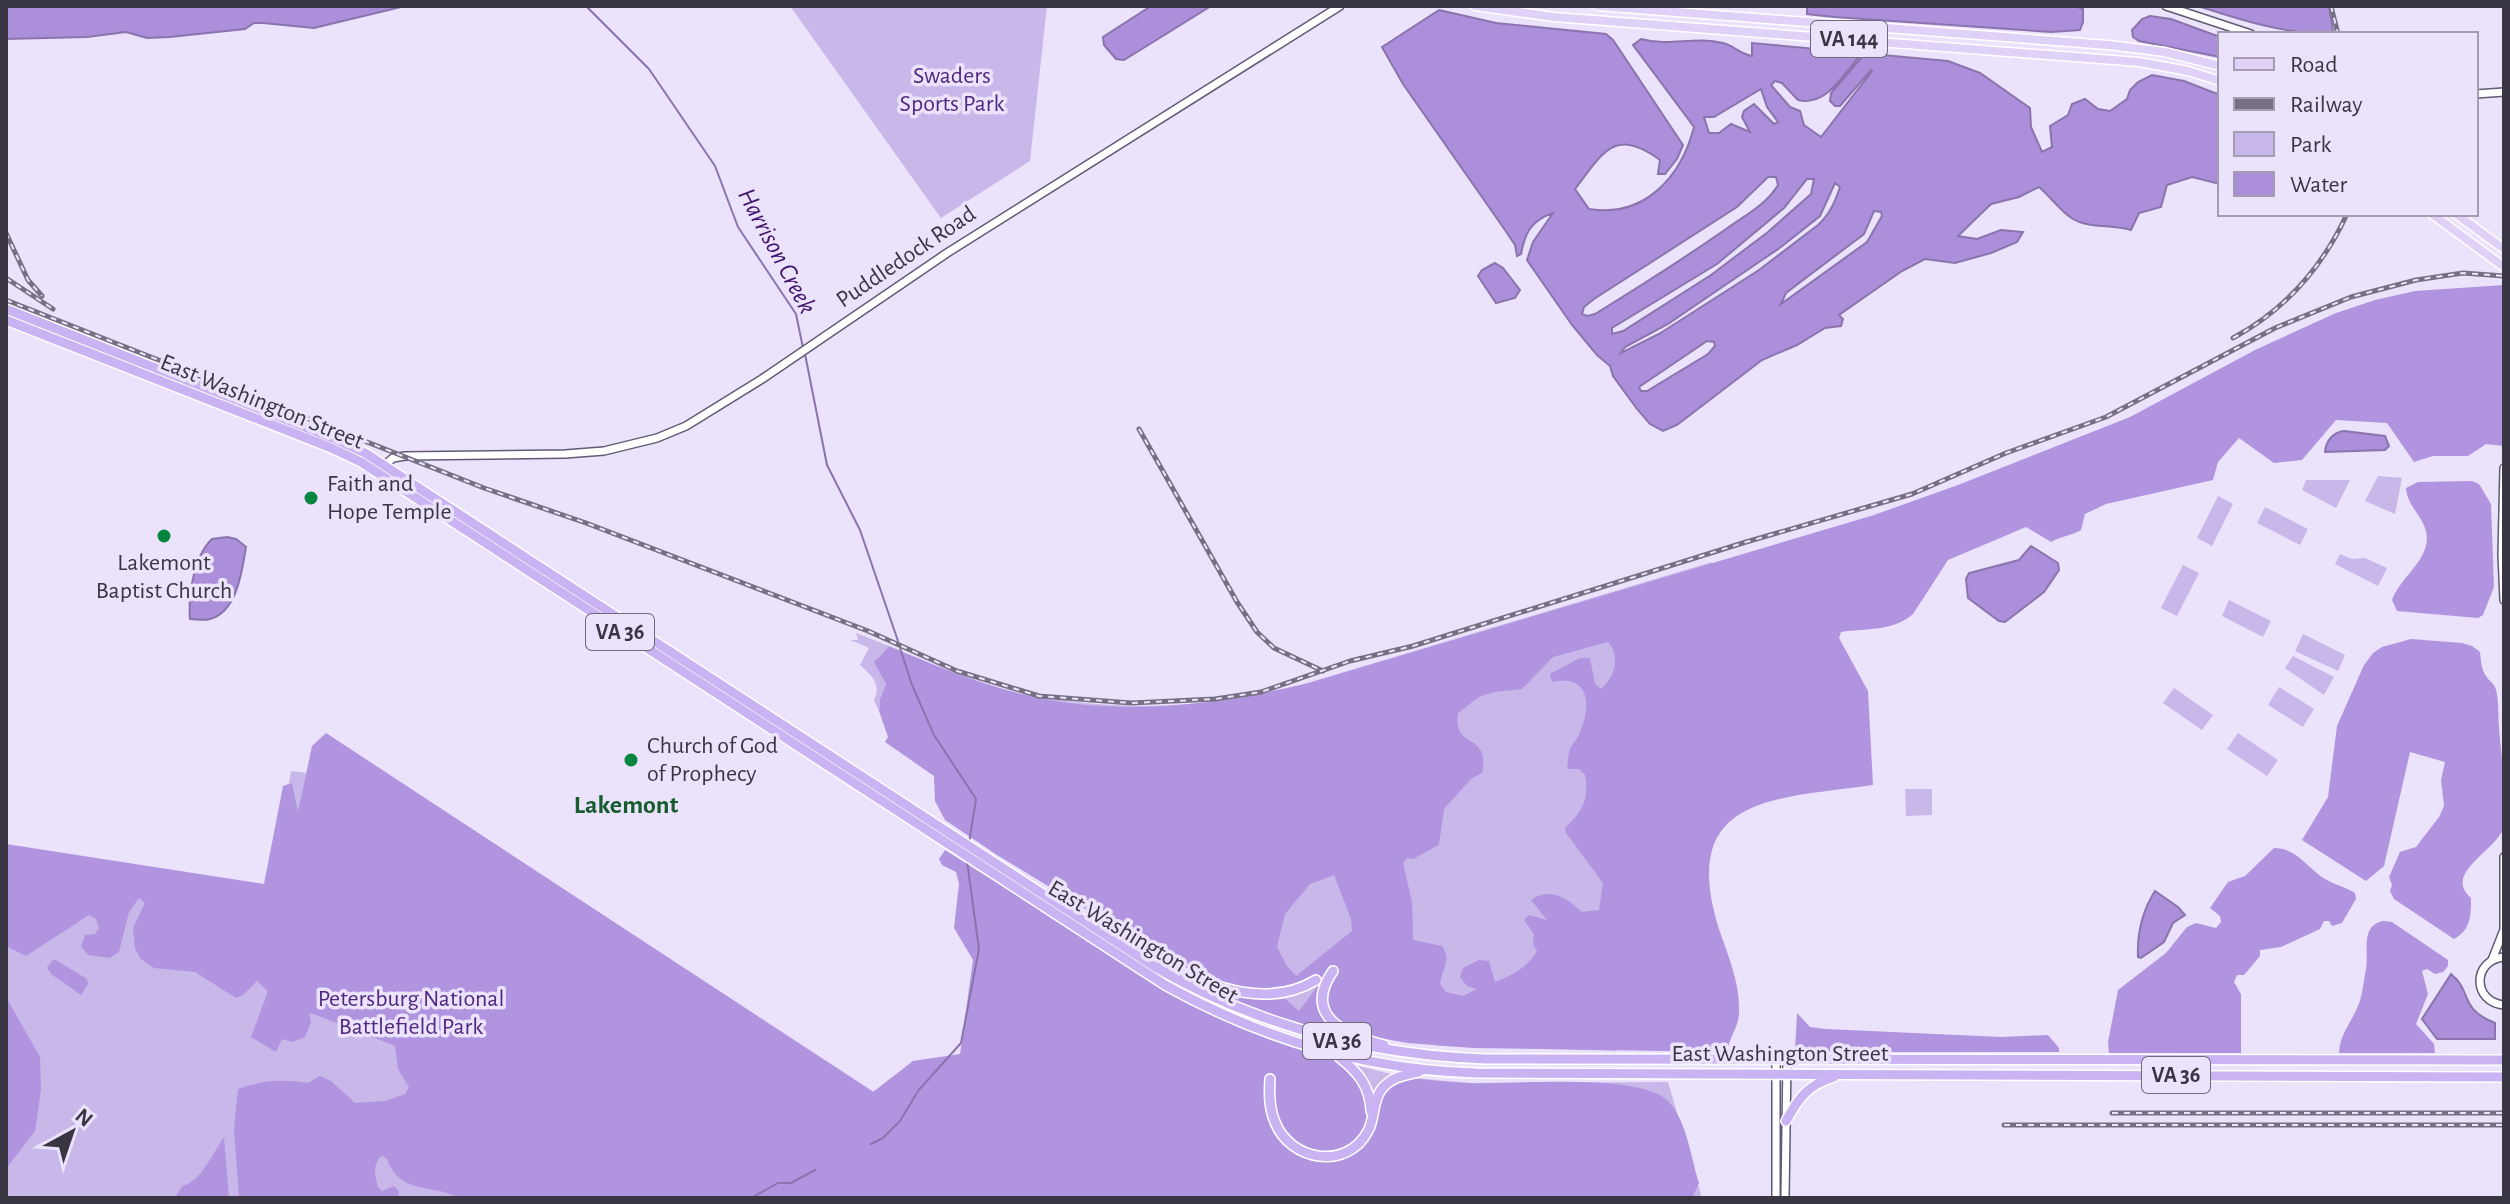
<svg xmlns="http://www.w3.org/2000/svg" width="2510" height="1204" font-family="'Alegreya Sans',sans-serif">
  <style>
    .green { fill: #c8b7e9 }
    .forest { fill: #b094e0; fill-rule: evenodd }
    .water { fill: #ac8fdb; stroke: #8a74ad; stroke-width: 2; fill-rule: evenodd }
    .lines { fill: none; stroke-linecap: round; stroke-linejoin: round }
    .stream { stroke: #8a74ad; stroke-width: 2 }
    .secondary-casing { stroke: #635974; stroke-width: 10 }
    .primary-casing { stroke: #fff; stroke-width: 11 }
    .highway-casing { stroke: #fff; stroke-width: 12 }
    .secondary { stroke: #fff; stroke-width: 7 }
    .primary { stroke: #dfd1f7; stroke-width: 8 }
    .highway { stroke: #c9b3f2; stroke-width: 9 }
    .rail-casing { stroke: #767082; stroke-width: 5 }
    .rail { stroke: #ebe2fc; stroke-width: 2; stroke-dasharray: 6; stroke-linecap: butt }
    .poi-dot { fill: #06853f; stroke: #ebe2fc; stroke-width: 3 }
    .labels { text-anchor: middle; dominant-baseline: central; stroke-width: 7; stroke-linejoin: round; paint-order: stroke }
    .shield { fill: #ebe2fc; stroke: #6f697a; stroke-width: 2 }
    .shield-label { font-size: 22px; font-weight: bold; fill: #3a3542 }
    .park-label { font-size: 24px; fill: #512881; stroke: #ebe2fc }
    .street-label { font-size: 24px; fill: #3a3542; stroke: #ebe2fc }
    .poi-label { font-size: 24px; fill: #3a3542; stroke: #ebe2fc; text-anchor: start }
    .water-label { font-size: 26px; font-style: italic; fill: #40146d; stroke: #ebe2fc }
    .neighbourhood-label { font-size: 26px; font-weight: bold; fill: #175c2f; stroke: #ebe2fc }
  </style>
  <rect width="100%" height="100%" fill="#ebe2fc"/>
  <path class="green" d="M790,6h257l-17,155 -89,57z
    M2378,476l24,2 -7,36 -30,-13z
    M2306,480h44l-14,28 -34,-18z
    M2218,496l15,8 -21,42 -15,-8z
    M2265,507l43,22 -8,16 -43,-22z
    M2340,554l12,5 13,-1 22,10 -9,18 -43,-22z
    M1712,562l-95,489 -176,-5 -75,-11 -174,-61 -235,-151 42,-134c108,24 190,22 298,-3z
    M2183,565l16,8 -22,43 -16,-8z
    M2229,600l42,21 -8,16 -41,-21z
    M856,633l33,13 -11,11 8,27 -6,15 -1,12 -5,-11c8,-16 -3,-25 -14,-35l9,-17 -19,-8h8z
    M2303,634l42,21 -7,16 -43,-20z
    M2293,656l41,21 -10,18 -39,-27z
    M2279,687l35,22 -11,18 -35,-22z
    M2174,688l39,27 -11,15 -39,-27z
    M2238,733l40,27 -11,16 -40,-27z
    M329,736l559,365 246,-120 112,56 156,40 68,6 198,-1 34,116h-1696v-353l266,41 19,-115 31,4z
    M1905,789h27v26l-26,1z"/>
  <path class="forest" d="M2504,285v161l-18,-2 -18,12h-35l-19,6 -27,-39 -51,-3 -34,40 -28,3 -35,-25 -21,24 -5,18 -107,24 -21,10 -4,16c-10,6 -20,6 -30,12l-25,-15 -78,33 -35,54c-20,18 -48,14 -72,18l-2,6 29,53 5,94c-98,14 -196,10 -154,144 9,27 21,53 20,83 0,15 -10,25 -12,40l-254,-4 -65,-5 -69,-12 1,3 -4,2 -61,-18 -79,-33 -4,-11 -195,-119 -52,-35 -10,-19 -1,-25 -49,-34 3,-5 -9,-26 1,-12 6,-15 -12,-22 15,-16c47,20 96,40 145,51 92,20 186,7 275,-14l565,-168 84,-30 172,-68 125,-67 81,-37 39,-13 40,-9zM1608,642c13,14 7,35 -7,47l-6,-5 -5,-26h-10l-30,16 2,8c37,-8 40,22 28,50 -2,6 -7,11 -10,17 -2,6 -2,14 -3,20h12l6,6c5,24 -3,37 -20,53l1,5 37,50 -4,27 -17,2c-14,-13 -32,-26 -51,-12l16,20 -18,-5 -5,5 10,14 -1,10 4,7c-9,16 -26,25 -42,31l-6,-21 -10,-1 -16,8 -3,9 7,9 10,3 -14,7 -17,-4 -6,-8c2,-15 12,-24 2,-38l-29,-6 -1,-38 -9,-39 4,-5 6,1 26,-14 5,-36 27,-30 11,-6c9,-42 -30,-22 -24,-60l21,-16 15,-5 28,-3 31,-32zM1334,875l17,44 1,12 -56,45 -9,-10 -10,-19 8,-33 25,-30zM1319,976l-2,11 -18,24 -24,-21 25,-6z
    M2472,481l7,3 12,20 3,83 -11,28 -5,3 -81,-7 -5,-11c9,-25 43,-43 33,-72 -5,-15 -18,-23 -19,-40l12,-6z
    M2411,639l51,4 10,3 8,6c1,8 1,17 6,24 3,5 9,8 10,14 3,11 2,26 3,37 2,32 9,67 5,98 -3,24 -63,47 -33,73 0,17 0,32 -17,41l-60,-40 -4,-8 2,-6 -3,-8 11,-25 16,-5 23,-30 5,-11 -3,-26 4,-18 -35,-10 -26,114 -18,15 -64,-41 26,-43 9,-71 27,-61 9,-12 9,-6z
    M326,733l547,359 40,-31 47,-7 13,-94 -19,-32 5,-44 -3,-12 -14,-7 -3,-6 6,-9 239,151c52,27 105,46 163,61l9,13 13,35 10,-1 3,-17 20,-15c22,3 45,5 67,6 43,2 173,-11 200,19 18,20 22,56 30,81l-7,15h-1240l3,-2c-28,-12 -56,-3 -68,-37l-5,-3c-10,8 -7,20 -4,31l4,4 12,-5 5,5 -1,7h-159l-5,-69 4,-40c25,-9 44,-10 70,-6l12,-7 11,5 24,22 30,-2 20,-7 4,-7 -11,-18 -3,-23 -81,-32h-5l2,8 -6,15 -13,5 -10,-3 -6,13 -25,-15 17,-46 -11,-10 -14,14 -7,3 -41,-26 -41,-4 -13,-9 -6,-10 -2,-21 12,-25 -6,-5 -10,14 -10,40 -9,6 -22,-3 -7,-9 4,-11 10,-1 4,-6 -3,-9 -7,-4 -63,41 -20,-10v-102l258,40 19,-98 9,-3 6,29 14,-66z
    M2274,848c23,0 33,20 51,31 10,6 21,8 30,14l1,6 -14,24 -10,3 -3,-5h-5l-4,8 -39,18 -21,3v6l-16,19h-7l-3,7 7,12v59h-132l-1,-11 10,-52 48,-37 21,-26 9,-4 20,5 5,-6 -1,-6 -10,-8 18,-26 17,-6z
    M2383,921l9,1 56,38v6l-5,6 -8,2 -8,-5 -5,2 6,23 -12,30 18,20 1,9h-96c1,-19 12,-30 19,-47 4,-8 6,-27 8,-37 3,-18 -6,-43 17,-48z
    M54,959l33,20 1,5 -7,11 -30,-21 -4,-7z
    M6,997l34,60 1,33 -6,41 -29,38z
    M1797,1013l13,14 16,2 175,8 47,-2 11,13v4h-264z
    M224,1137l5,61h-54l7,-12c19,-4 31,-33 42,-49z"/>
  <path class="water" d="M6,6h420l-25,1 -87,21 -51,-5h-9l-9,6 -75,8 -23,1 -21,-6 -39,5 -81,2z
    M1151,6h60l-87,54 -8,-1 -12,-14 -1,-8z
    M1807,6h268l8,3v13l-3,8 -29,2 -217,-15 -27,-3z
    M2198,6h131l4,25 -2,3c-46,0 -90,-14 -133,-28z
    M1439,10l57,13 110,11 7,6 70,105 -6,14 -12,15h-7l2,-14c-46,-34 -57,-7 -85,29l14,20c56,9 92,-32 105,-82l-61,-82 8,-6c29,8 53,-3 82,4 10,2 15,10 29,13v-13l196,18 32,12 50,35 1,19 11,25 10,-5 -2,-21 18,-11 4,-11 13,-5 13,10 12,2 17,-12 3,-9 8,-8 14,-7 32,6 36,14v89l-28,-7 -25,8 -6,22 -22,6 -8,17c-19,-6 -41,-1 -58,-11 -12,-7 -23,-23 -34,-32l-20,10 -28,7 -33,32 19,3 24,-9 22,2 -6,10 -26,11 -36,10 -30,-4 -23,12 -63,44 4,4 -2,7 -16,2 -28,17 -35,15 -85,65 -14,6 -13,-7 -13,-15 -24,-33 -3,-10 -13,-11 -25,-30 -45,-65 6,-18 20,-29c-21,7 -28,19 -32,41l-4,2 -2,-11 -10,-15 -102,-146 -21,-37zM1860,56l2,1 -31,36 -1,8 5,5h5l31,-36 1,1 -51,66 -17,-12 -4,-14 -10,-4 -19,-22 4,-4 7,2 16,17c29,7 45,-26 62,-44zM1761,89l6,18 11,15 -4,2 -20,-20 -10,7 -2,6 8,15 -19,-8 -12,9h-10l-5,-16h10zM1768,177h8l2,8c-11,19 -34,31 -52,44 -43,30 -87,58 -131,85l-8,2 -5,-2 2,-7 10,-8 143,-92zM1807,179h7l-3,15 -43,38 -57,43 -88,56 -11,3v-6l105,-64 67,-56zM1835,183l5,4c-5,15 -10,27 -22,38l-59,45 -100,64 -38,19 4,-6 43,-23 113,-77 39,-31zM1874,211l7,1 1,4 -15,26 -86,62 5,-11 78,-59zM1707,341l7,1 1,4 -7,8 -61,37h-6l-2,-4z
    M2150,16l21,3 49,18v20l-81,-16 -6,-4 -1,-7 10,-11z
    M1495,263l8,5 17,22 -5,8 -19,5 -18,-27 4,-6z
    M2344,431l41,5 4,10 -4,4 -60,2c1,-11 8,-20 19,-21z
    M227,537l9,2 10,8c-4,24 -9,65 -36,72 -6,2 -14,0 -20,0 -2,-24 4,-63 22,-80z
    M2031,546l27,17 1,7 -15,22 -39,30 -6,-1 -31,-23 -2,-19 3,-6 50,-13z
    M2155,891l23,16 7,8 -12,8 -9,19 -23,16 -3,-1c-1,-23 5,-47 17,-66z
    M2451,974c22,18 7,34 44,49v16h-58l-15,-20z"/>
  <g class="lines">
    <path class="stream" d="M586,6l63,63 66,97 23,61 58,87 7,34
      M805,354l22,111 33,65 38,111
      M900,648l12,37 22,50 42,64 -7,44
      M871,1144l12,-6 17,-17 18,-30 43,-48 18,-94 -12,-88
      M751,1198l27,-15h13l24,-13"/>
    <defs>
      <path id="secondary" d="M2166,6l85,28
        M2476,94l28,-2
        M381,468l12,-10 12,-2 160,-2 39,-3 53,-13 29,-12 76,-47 185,-126 393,-247
        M2504,468l-2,87 2,45
        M2504,857v77
        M2504,957c-32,3 -32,45 0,48
        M2492,960l11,-28
        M1776,1198v-139
        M1785,1198l2,-139"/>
      <path id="primary" d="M1475,6l79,11 585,45 49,9 32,10
        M1598,6l510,39 57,7 55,14
        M2432,214l72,53
        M2456,214l48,35"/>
      <path id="highway" d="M6,309l324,128 35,16 790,514c103,59 212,88 331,92l1018,1
        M6,320l323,127 32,15 804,523c97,54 200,85 311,88l1028,4
        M1160,964c49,20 105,47 156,16
        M1333,971c-32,46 14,64 51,74
        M1339,1057c19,15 31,29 32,54
        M1270,1079c-1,15 -1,29 5,43 15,39 72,49 93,9 7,-12 4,-29 13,-41 9,-13 24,-15 38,-18
        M1786,1121c13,-24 22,-36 48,-44"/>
    </defs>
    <use href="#secondary" class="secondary-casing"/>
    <use href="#primary" class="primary-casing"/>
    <use href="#highway" class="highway-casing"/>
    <use href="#secondary" class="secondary"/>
    <use href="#primary" class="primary"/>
    <use href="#highway" class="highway"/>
    <defs>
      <path id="rail" d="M2331,6l7,28
        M6,233l22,47 14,16
        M6,278l47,31
        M6,300l478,188 102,35 282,108 89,40 82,25 92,7 84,-4 46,-7 89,-31 63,-15 333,-104 166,-48 94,-41 100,-36 169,-89 76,-31 65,-17 47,-7 41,3
        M2233,338c52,-28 89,-70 114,-124
        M1139,429l98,173 20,30 17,16 49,23
        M2112,1113h392
        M2004,1125h500"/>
    </defs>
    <use href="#rail" class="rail-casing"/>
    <use href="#rail" class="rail"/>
  </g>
  <g class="poi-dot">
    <circle cx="311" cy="498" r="8"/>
    <circle cx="164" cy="536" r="8"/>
    <circle cx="631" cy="760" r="8"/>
  </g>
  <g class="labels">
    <g class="shield">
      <rect x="1811" y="21" width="76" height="36" rx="6"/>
      <rect x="586" y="614" width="68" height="36" rx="6"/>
      <rect x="1303" y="1023" width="68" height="36" rx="6"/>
      <rect x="2142" y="1057" width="68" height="36" rx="6"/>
    </g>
    <g class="shield-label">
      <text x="1849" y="39">VA 144</text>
      <text x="620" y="632">VA 36</text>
      <text x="1337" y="1041">VA 36</text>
      <text x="2176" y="1075">VA 36</text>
    </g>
    <g class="park-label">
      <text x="952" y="76">Swaders<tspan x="952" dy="28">Sports Park</tspan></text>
      <text x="411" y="999">Petersburg National<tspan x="411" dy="28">Battlefield Park</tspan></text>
    </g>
    <g class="street-label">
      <text transform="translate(906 257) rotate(-34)">Puddledock Road</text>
      <text transform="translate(262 402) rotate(22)">East Washington Street</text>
      <text transform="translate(1143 942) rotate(31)">East Washington Street</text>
      <text x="1780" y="1054">East Washington Street</text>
    </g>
    <g class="poi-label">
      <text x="327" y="484">Faith and<tspan x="327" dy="28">Hope Temple</tspan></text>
      <text x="164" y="563" text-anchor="middle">Lakemont<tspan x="164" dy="28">Baptist Church</tspan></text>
      <text x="647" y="746">Church of God<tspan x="647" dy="28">of Prophecy</tspan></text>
    </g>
    <g class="water-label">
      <text transform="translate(777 251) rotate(62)">Harrison Creek</text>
    </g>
    <g class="neighbourhood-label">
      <text x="626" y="805">Lakemont</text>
    </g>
  </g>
  <rect width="2510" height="1204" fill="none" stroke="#3a3542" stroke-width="16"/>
  <rect x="2218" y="32" width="260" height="184" fill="#ebe2fc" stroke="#a49db2" stroke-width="2"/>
  <rect x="2234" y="58" width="40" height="12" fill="#dfd1f7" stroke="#a49db2" stroke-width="2"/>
  <text x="2290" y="72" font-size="24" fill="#3a3542">Road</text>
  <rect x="2234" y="98" width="40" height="12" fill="#767082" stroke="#a49db2" stroke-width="2"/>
  <text x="2290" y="112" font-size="24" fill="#3a3542">Railway</text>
  <rect x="2234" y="132" width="40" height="24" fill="#c8b7e9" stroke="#a49db2" stroke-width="2"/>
  <text x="2290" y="152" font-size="24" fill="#3a3542">Park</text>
  <rect x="2234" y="172" width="40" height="24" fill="#ac8fdb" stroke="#a49db2" stroke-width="2"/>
  <text x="2290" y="192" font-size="24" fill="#3a3542">Water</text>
  <g transform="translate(72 1132) rotate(40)" stroke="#ebe2fc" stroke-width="6" paint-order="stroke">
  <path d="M0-6L14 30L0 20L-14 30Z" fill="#3a3542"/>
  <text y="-12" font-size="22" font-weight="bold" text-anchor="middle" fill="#3a3542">N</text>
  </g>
</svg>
